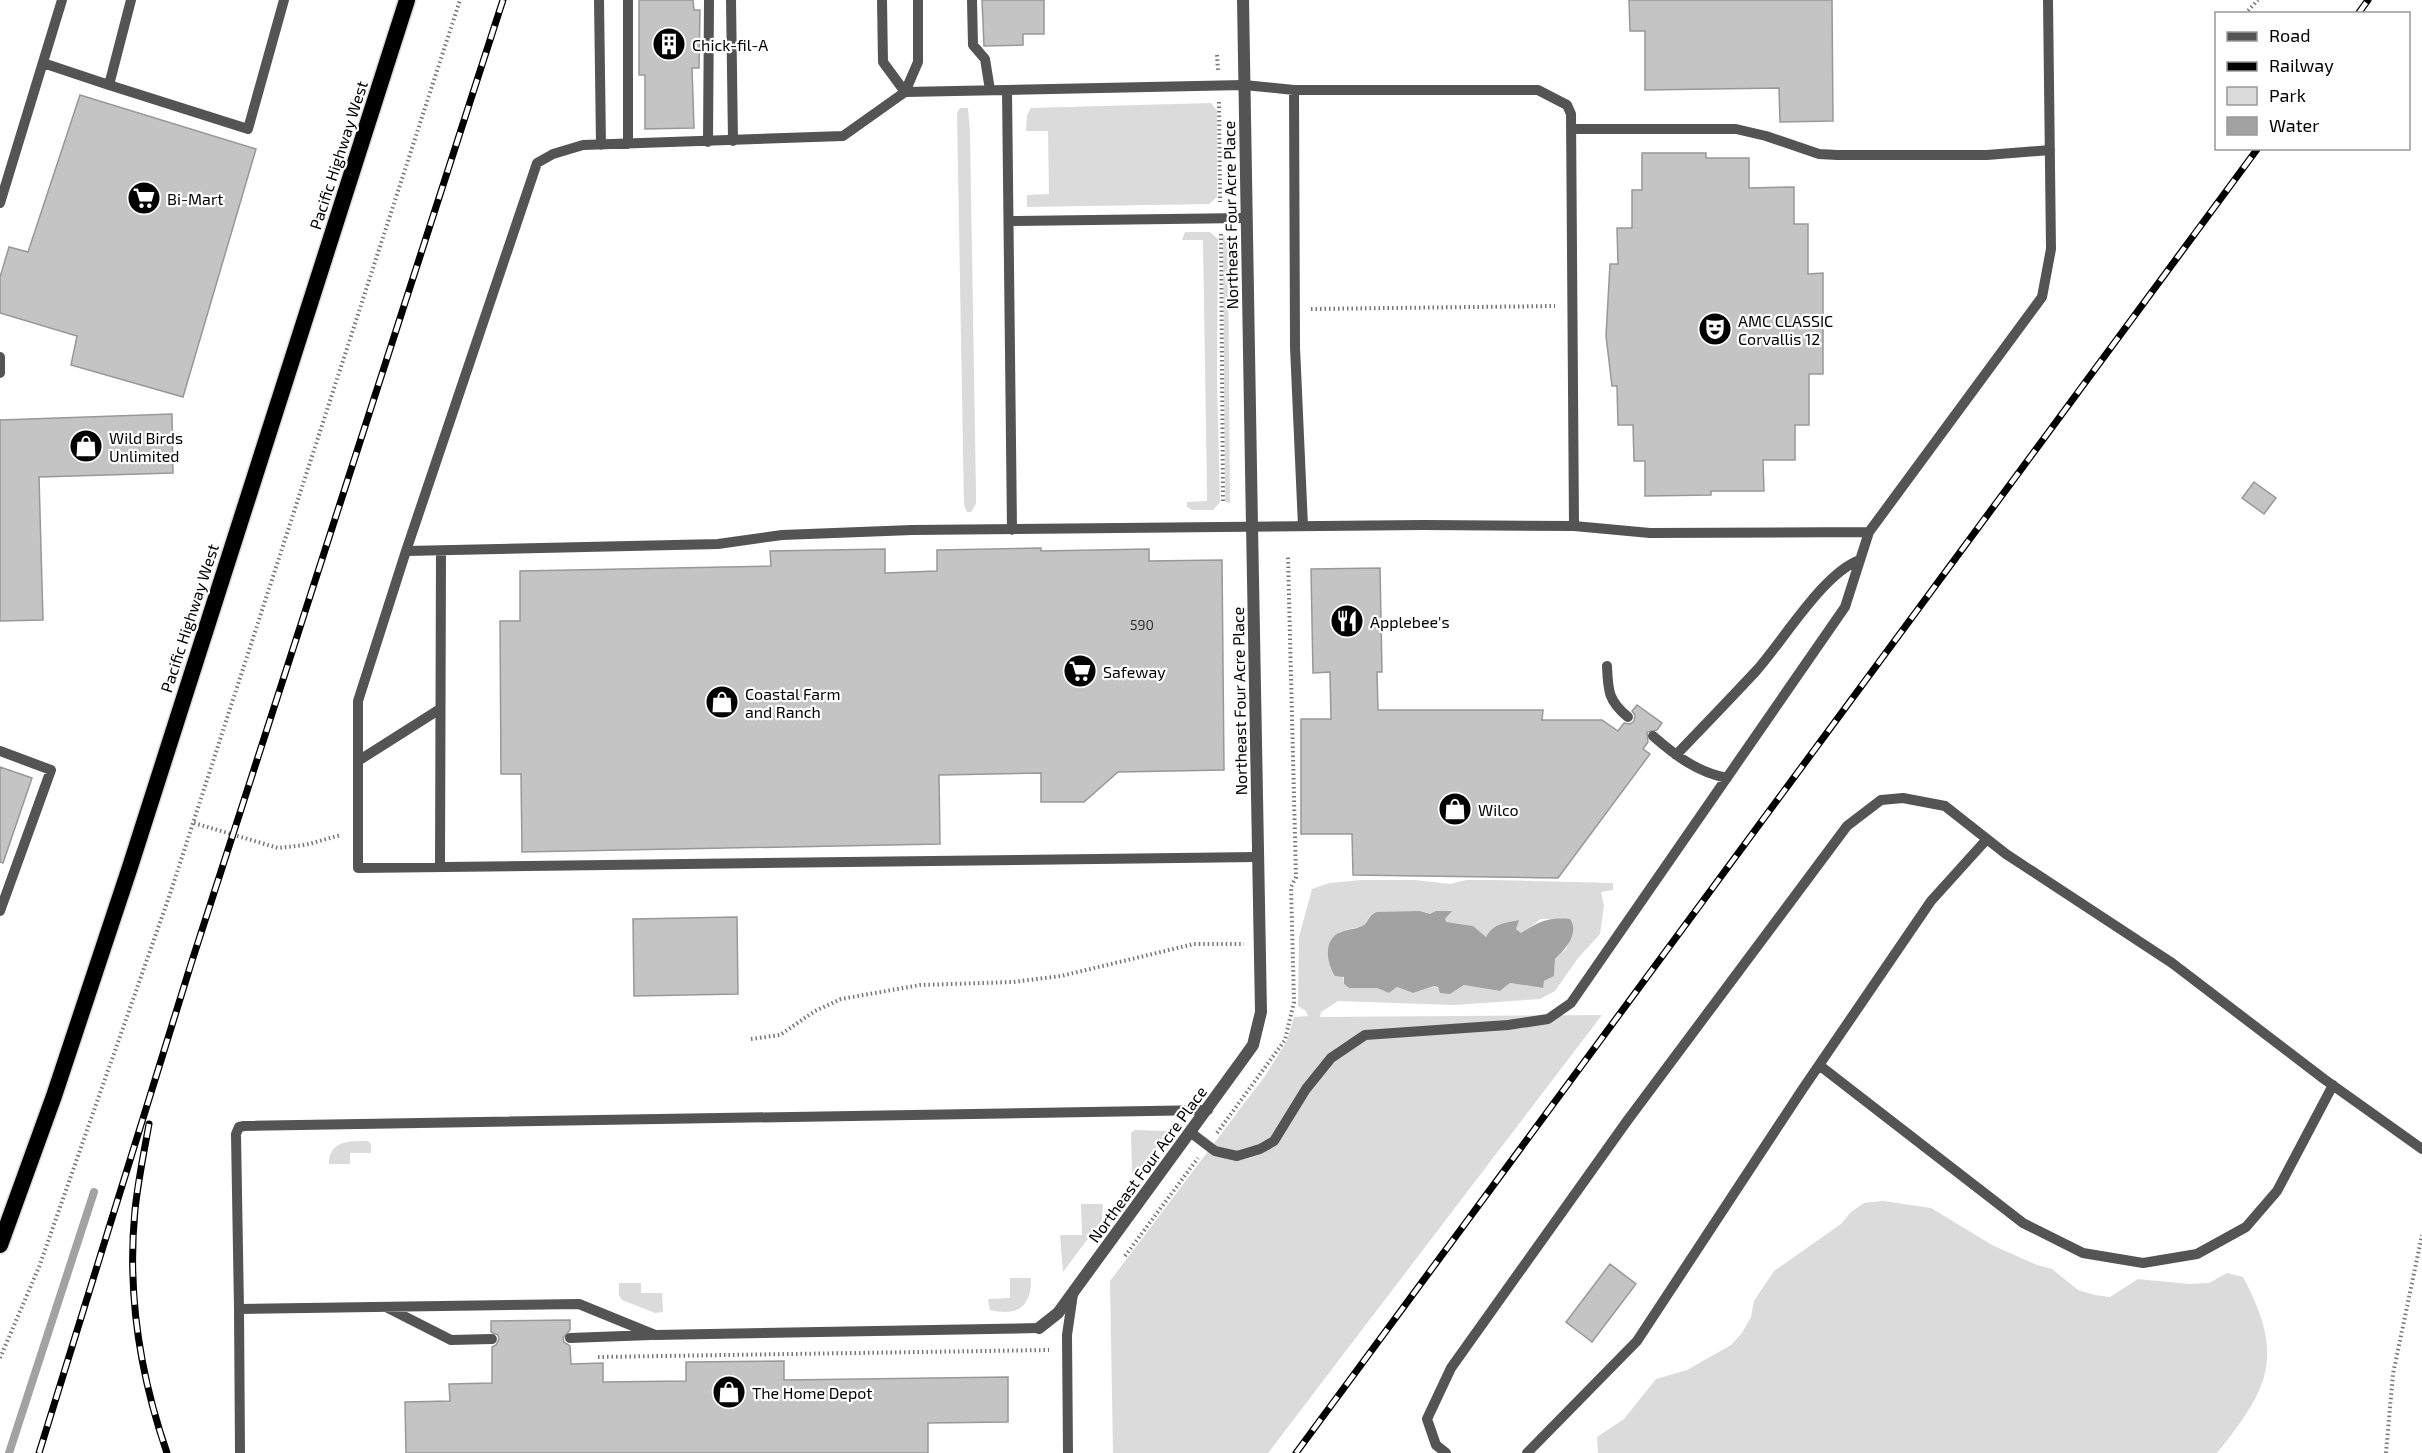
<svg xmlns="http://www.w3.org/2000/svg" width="2422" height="1453" font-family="'Exo 2',sans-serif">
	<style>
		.green { fill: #dbdbdb; fill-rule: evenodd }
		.water { fill: #a2a2a2 }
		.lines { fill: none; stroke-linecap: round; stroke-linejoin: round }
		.stream { stroke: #a2a2a2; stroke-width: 8 }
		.building { fill: #c4c4c4; stroke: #989898; stroke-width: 1.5 }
		.trunk-casing { stroke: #dbdbdb; stroke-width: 19 }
		.path { stroke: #767676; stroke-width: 4; stroke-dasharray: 1.5 3; stroke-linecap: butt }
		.service { stroke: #545454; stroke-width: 10 }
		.minor { stroke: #545454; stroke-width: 12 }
		.trunk { stroke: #000; stroke-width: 16 }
		.rail-casing { stroke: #000; stroke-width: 7 }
		.rail { stroke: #fff; stroke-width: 4.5; stroke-dasharray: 14; stroke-linecap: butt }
		.labels { text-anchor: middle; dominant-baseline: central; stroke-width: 4.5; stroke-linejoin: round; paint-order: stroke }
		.number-label { font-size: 14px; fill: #313131 }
		.poi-label { font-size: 16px; fill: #000; stroke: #fff; text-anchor: start }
		.street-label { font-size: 16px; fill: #000; stroke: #fff }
	</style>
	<rect width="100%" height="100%" fill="#fff"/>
	<path class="green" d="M 1211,103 L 1217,111 L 1217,197 L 1209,204 L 1027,207 L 1027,195 L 1049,194 L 1048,131 L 1026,131 L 1027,115 L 1031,108 Z
		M 960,108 L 968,108 L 970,132 L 976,494 L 976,504 L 971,512 L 967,512 L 964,505 L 957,113 Z
		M 1185,232 L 1210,232 L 1218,239 L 1217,380 L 1220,502 L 1213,510 L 1192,510 L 1187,507 L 1187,502 L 1207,501 L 1207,491 L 1203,240 L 1182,240 Z
		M 1223,235 L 1228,240 L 1230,503 L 1225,502 Z
		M 1362,880 L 1415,880 L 1450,884 L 1466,880 L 1494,880 L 1613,883 L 1613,890 L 1601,892 L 1604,906 L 1600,934 L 1578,958 L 1555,991 L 1540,999 L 1454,1005 L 1338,1001 L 1321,1012 L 1320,1017 L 1602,1015 L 1268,1453 L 1113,1453 L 1110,1281 L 1265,1076 L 1287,1041 L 1294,1017 L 1308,1016 L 1306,1011 L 1298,1006 L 1299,937 L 1312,889 L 1329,883 ZM 1420,911 L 1430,914 L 1451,912 L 1445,919 L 1448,922 L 1472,926 L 1486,937 C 1494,923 1504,923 1518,920 L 1516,929 L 1521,933 L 1541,919 L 1570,919 L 1567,948 L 1555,959 L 1554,976 L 1544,981 L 1542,988 L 1510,983 L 1500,991 L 1464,985 L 1450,994 L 1434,986 L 1413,993 L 1397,987 L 1389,993 L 1377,988 L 1349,988 L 1344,984 L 1339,932 L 1363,926 L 1371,915 Z
		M 1135,1130 L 1166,1131 L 1167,1133 L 1137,1175 L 1132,1173 L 1131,1133 Z
		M 368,1141 L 371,1144 L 371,1153 L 350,1153 L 350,1164 L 329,1164 C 329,1140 350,1141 368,1141 Z
		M 1883,1201 L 1931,1208 L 1992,1245 L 2037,1265 L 2052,1269 L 2078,1290 L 2095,1295 L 2110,1297 L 2138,1279 L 2189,1284 L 2209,1283 L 2227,1273 L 2243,1277 C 2285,1356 2270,1387 2217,1453 L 1598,1453 L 1597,1437 L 1624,1419 L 1656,1379 L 1687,1370 L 1731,1345 L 1742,1333 L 1751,1317 L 1754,1301 L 1774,1271 L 1841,1224 L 1851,1212 L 1864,1203 Z
		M 1081,1204 L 1103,1204 L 1102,1220 L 1063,1272 L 1060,1235 L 1082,1235 Z
		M 1010,1278 L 1031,1278 C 1032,1305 1019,1317 990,1310 L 988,1299 L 1010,1298 Z
		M 619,1283 L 641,1283 L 641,1293 L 662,1293 L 663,1312 L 655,1313 L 622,1300 L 619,1295 Z"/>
	<path class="water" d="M 1420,911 L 1430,914 L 1436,911 L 1452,911 L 1445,919 L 1447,922 L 1473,926 L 1486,937 C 1494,923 1504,923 1519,920 L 1516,929 L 1521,933 C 1539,921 1549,917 1570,919 C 1580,933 1565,950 1555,959 L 1554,976 L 1544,981 L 1543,988 L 1510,983 L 1500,991 L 1464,985 L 1450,994 L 1440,993 L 1438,987 L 1434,986 L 1413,993 L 1397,987 L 1389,993 L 1377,988 L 1349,988 L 1344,984 L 1344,977 L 1335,976 C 1326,962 1323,939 1341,932 C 1348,929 1358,929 1364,925 C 1369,920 1369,915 1377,912 Z"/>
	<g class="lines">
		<path class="stream" d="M 9,1453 L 94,1192"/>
	</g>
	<path class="building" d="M 639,0 L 693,0 L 694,10 L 700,10 L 699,68 L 692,68 L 694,128 L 645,129 L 645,75 L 639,75 Z
		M 982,0 L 1044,0 L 1044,34 L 1023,34 L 1023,45 L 984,46 Z
		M 1629,0 L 1832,0 L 1833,121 L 1780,122 L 1779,88 L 1645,90 L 1645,31 L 1630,31 Z
		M 80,95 L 256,149 L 183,397 L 71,365 L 77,336 L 0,313 L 0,277 L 9,247 L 28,252 Z
		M 1642,153 L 1706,153 L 1706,158 L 1749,158 L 1749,188 L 1794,187 L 1794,224 L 1808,224 L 1808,274 L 1823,273 L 1823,374 L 1809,374 L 1809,425 L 1795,425 L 1795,460 L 1763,460 L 1764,491 L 1711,491 L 1711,495 L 1645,496 L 1645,461 L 1634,461 L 1633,425 L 1618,425 L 1617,386 L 1612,386 L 1606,336 L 1610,264 L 1618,264 L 1617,228 L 1632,228 L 1632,190 L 1642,190 Z
		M 172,414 L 173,473 L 39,477 L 43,620 L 0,621 L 0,420 Z
		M 2254,482 L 2276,498 L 2264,514 L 2242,498 Z
		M 1041,548 L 1041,551 L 1149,549 L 1149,561 L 1222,560 L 1224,770 L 1118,772 L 1084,802 L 1041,802 L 1041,773 L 939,775 L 940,844 L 522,852 L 521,774 L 501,774 L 500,621 L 520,621 L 520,571 L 771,566 L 770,551 L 885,549 L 885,573 L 937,571 L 937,550 Z
		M 1380,568 L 1382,672 L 1377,672 L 1378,710 L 1543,710 L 1542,720 L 1602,720 L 1618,731 L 1624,723 L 1630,724 L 1634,721 L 1635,715 L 1632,711 L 1637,705 L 1662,723 L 1657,730 L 1647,732 L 1648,742 L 1643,749 L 1650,754 L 1558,878 L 1353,875 L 1352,834 L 1301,834 L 1301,719 L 1331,719 L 1330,672 L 1313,673 L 1311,569 Z
		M 0,767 L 32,778 L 3,863 L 0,862 Z
		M 737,917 L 738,994 L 634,996 L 633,919 Z
		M 1610,1264 L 1636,1284 L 1592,1342 L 1566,1322 Z
		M 570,1320 L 570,1330 L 563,1338 L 564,1342 L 570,1346 L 571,1364 L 603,1363 L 603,1382 L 686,1381 L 686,1362 L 784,1361 L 784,1380 L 1008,1377 L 1008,1422 L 928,1423 L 928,1453 L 406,1453 L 405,1402 L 450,1401 L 449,1384 L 492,1383 L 492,1347 L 496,1345 L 499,1339 L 498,1335 L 491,1332 L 491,1321 Z"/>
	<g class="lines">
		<defs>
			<path id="trunk" d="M 0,1245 L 54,1096 L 130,867 L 407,0"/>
		</defs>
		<use href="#trunk" class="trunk-casing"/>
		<path class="path" d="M 2245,14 L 2258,0
			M 1217,55 L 1218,70
			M 1219,102 L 1220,202
			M 1221,234 L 1223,503
			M 1311,309 L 1555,306
			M 194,823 L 278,848 L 305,845 L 341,835
			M 751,1039 L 780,1035 L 815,1011 L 841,999 L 920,985 L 1013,982 L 1061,976 L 1194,944 L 1244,944
			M 1217,1133 L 1285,1040 L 1294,1002 L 1291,887 L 1296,877 L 1288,556
			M 1125,1256 L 1198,1158
			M 598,1357 L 1049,1350
			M 0,1358 L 39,1267 L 170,894 L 460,0
			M 2386,1453 L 2393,1374 L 2422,1235"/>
		<path class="service" d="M 131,0 L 109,85 L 248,129 L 284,0
			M 599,0 L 601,145
			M 628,0 L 628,144
			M 731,0 L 733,141
			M 882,0 L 883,62 L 905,92 L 918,62 L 918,0
			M 972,0 L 973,45 L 985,59 L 990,90
			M 43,63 L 109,85
			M 1244,85 L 1294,90 L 1538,90 L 1567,105 L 1571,114 L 1574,526 L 1423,525 L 912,530 L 782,535 L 718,544 L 406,551 L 537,163 L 553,154 L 583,145 L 843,136 L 905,92 Z
			M 1007,90 L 1012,530
			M 1294,90 L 1295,347 L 1303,526
			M 1571,129 L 1736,129 L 1766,136 L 1819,154 L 1837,155 L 1987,155 L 2050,150
			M 708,142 L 709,0
			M 0,203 L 62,0
			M 1009,221 L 1245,218
			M 0,357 L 0,373
			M 1574,526 L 1650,533 L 1869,532
			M 406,551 L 358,701 L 358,868 L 1257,857
			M 1607,666 C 1608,690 1608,701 1628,717
			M 1653,736 C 1676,756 1697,772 1727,778
			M 0,751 L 51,770 L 0,911
			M 1676,755 C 1703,727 1730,699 1756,671 C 1783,641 1824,572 1860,560
			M 358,761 L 440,709
			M 440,867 L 441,551
			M 1819,1065 L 2023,1223 L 2083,1253 L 2143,1263 L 2197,1254 L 2246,1227 L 2277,1191 L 2333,1085
			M 1190,1132 L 1215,1151 L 1237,1156 L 1260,1149 L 1274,1141 L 1306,1089 L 1331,1058 L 1365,1035 L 1508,1025 L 1548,1019 L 1571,1003 L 1845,607 L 1869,532 L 2042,297 L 2051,249 L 2048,0
			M 388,1308 L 451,1340 L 492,1339
			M 239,1309 L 240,1453
			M 1039,1328 L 655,1335 L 579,1304 L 239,1309 L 236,1134 L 239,1127 L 244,1126 L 1208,1110
			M 570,1338 L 651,1335
			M 1068,1453 L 1067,1335 L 1073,1294
			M 1446,1453 L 1436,1445 L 1427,1419 L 1451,1368 L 1627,1121 L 1847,826 L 1881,800 L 1903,798 L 1945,806 L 2006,854 L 2172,963 L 2324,1079 L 2422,1149
			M 1527,1453 L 1637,1341 L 1802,1090 L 1931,901 L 1987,839"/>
		<path class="minor" d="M 1039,1328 L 1058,1313 L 1243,1059 L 1253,1045 L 1261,1012 C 1257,675 1246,337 1243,0"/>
		<use href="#trunk" class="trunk"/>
		<defs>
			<path id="rail" d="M 2358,14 L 2368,0
				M 149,1124 C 144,1152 138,1181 135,1210 C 127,1292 140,1375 167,1453
				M 39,1453 L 191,964 L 503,0
				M 1296,1453 L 2258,148"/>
		</defs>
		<use href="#rail" class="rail-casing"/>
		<use href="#rail" class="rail"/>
	</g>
	<defs>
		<symbol id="building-disc" viewBox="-11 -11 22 22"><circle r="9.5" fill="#000" stroke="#fff"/><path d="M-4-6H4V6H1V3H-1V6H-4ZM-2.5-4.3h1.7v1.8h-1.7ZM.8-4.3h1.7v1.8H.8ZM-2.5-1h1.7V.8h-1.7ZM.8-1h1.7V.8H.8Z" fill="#fff"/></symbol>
		<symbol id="supermarket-disc" viewBox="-11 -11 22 22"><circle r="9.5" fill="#000" stroke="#fff"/><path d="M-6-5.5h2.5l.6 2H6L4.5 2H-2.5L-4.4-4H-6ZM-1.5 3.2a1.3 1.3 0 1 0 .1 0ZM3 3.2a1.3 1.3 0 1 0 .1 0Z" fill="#fff"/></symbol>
		<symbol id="theatre-disc" viewBox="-11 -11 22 22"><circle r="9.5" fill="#000" stroke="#fff"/><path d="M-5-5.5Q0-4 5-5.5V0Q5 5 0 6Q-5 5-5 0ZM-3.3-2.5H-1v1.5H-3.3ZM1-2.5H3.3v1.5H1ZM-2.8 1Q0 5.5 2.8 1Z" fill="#fff"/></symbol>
		<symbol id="shop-disc" viewBox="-11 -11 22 22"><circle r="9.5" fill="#000" stroke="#fff"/><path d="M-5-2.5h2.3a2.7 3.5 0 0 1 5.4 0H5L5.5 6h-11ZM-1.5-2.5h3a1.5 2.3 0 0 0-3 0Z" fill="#fff"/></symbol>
		<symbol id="restaurant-disc" viewBox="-11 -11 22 22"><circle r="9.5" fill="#000" stroke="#fff"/><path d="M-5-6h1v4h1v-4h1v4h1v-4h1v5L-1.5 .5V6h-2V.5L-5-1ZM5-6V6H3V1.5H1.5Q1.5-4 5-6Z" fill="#fff"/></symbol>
	</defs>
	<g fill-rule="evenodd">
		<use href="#building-disc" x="650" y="25" width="38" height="38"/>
		<use href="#supermarket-disc" x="125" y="179" width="38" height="38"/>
		<use href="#theatre-disc" x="1696" y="310" width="38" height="38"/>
		<use href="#shop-disc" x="67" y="427" width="38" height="38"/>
		<use href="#restaurant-disc" x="1328" y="602" width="38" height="38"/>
		<use href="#supermarket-disc" x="1061" y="652" width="38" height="38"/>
		<use href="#shop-disc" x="703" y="683" width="38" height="38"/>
		<use href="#shop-disc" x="1436" y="790" width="38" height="38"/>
		<use href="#shop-disc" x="710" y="1373" width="38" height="38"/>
	</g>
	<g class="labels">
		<g class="number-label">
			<text x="1142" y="624">590</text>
		</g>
		<g class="poi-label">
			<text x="692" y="44">Chick-fil-A</text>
			<text x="167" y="198">Bi-Mart</text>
			<text x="1738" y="320">AMC CLASSIC<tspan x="1738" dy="18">Corvallis 12</tspan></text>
			<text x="109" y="437">Wild Birds<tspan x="109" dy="18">Unlimited</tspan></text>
			<text x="1370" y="621">Applebee's</text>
			<text x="1103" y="671">Safeway</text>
			<text x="745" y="693">Coastal Farm<tspan x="745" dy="18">and Ranch</tspan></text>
			<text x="1478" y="809">Wilco</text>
			<text x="752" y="1392">The Home Depot</text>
		</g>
		<g class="street-label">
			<text transform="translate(338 155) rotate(-72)">Pacific Highway West</text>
			<text transform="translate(1230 215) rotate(-91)">Northeast Four Acre Place</text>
			<text transform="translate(189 618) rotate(-72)">Pacific Highway West</text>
			<text transform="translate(1239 701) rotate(-91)">Northeast Four Acre Place</text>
			<text transform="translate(1147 1164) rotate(-54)">Northeast Four Acre Place</text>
		</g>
	</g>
	<rect x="2215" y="12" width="195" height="138" fill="#ffffff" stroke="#999999" stroke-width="1.5"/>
	<rect x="2227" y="32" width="30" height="9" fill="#545454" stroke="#999999" stroke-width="1.5"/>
	<text x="2269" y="42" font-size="18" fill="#000000">Road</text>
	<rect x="2227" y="62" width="30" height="9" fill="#000000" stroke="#999999" stroke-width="1.5"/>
	<text x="2269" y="72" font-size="18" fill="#000000">Railway</text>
	<rect x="2227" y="87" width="30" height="18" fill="#dbdbdb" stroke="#999999" stroke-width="1.5"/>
	<text x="2269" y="102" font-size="18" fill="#000000">Park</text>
	<rect x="2227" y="117" width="30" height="18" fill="#a2a2a2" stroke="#999999" stroke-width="1.5"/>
	<text x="2269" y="132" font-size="18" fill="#000000">Water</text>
</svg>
